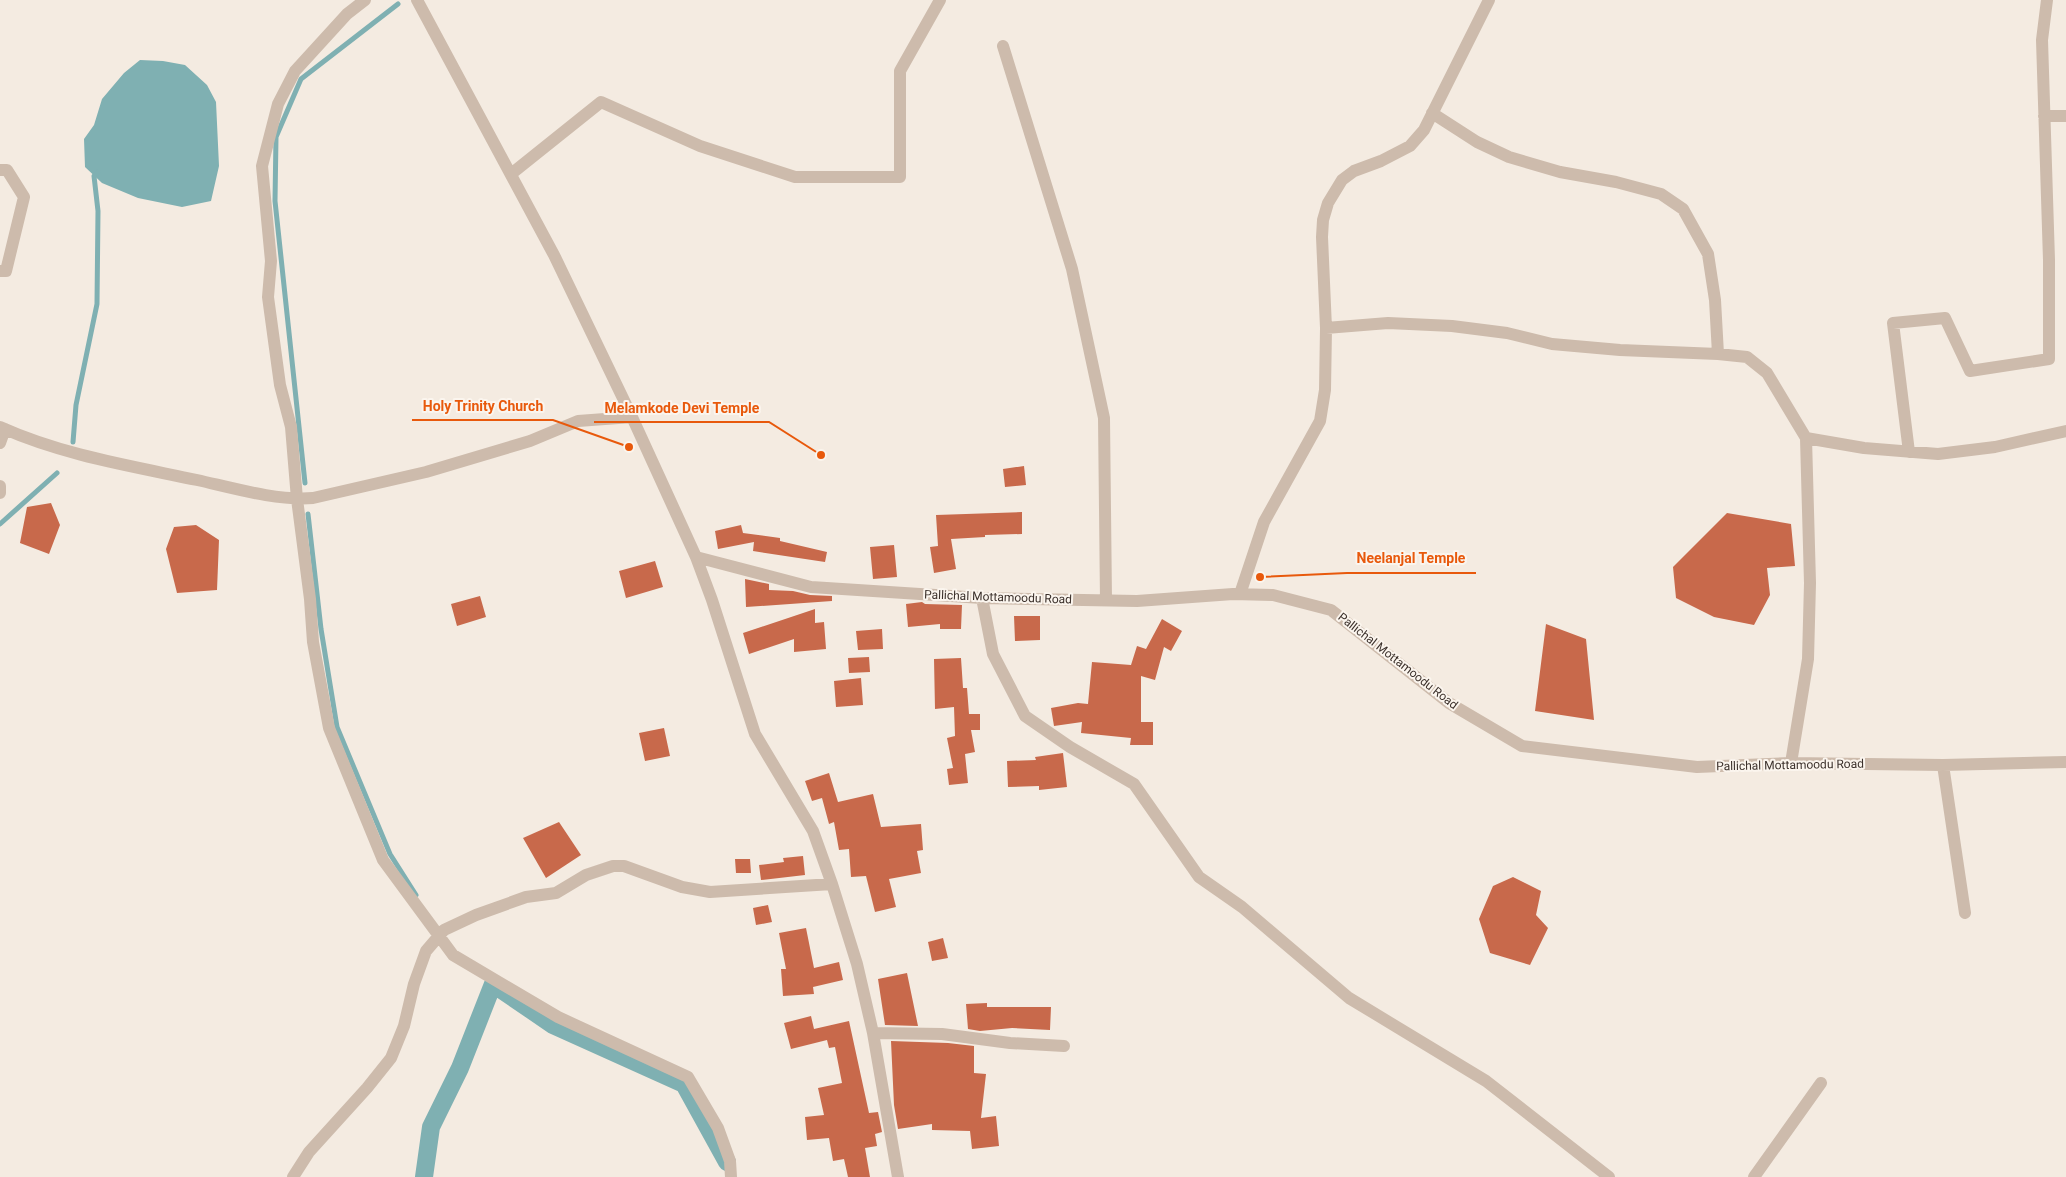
<svg xmlns="http://www.w3.org/2000/svg" width="2066" height="1177" font-family="Roboto,sans-serif">
	<style>
		.water { fill: #7fb0b2 }
		.lines { fill: none; stroke-linecap: round; stroke-linejoin: round }
		.stream { stroke: #7fb0b2; stroke-width: 5 }
		.canal { stroke: #7fb0b2; stroke-width: 18 }
		.building { fill: #c8694b }
		.minor { stroke: #cdbbac; stroke-width: 12 }
		.labels { text-anchor: middle; dominant-baseline: central; stroke-width: 4; stroke-linejoin: round; paint-order: stroke }
		.street-label { font-size: 12px; fill: #3b302b; stroke: #fbf5ee }
		.leader { fill: none; stroke: #e8590c; stroke-width: 2 }
		.callout-dot { fill: #e8590c; stroke: #fbf5ee; stroke-width: 2 }
		.callout-label { font-size: 14px; text-anchor: middle; font-weight: bold; fill: #e8590c; stroke: #fbf5ee; stroke-width: 4; stroke-linejoin: round; paint-order: stroke }
	</style>
	<rect width="100%" height="100%" fill="#f4ebe1"/>
	<path class="water" d="M 140,60 L 163,61 L 185,65 L 207,85 L 216,102 L 219,166 L 211,201 L 182,207 L 138,198 L 102,183 L 85,167 L 84,139 L 94,125 L 102,99 L 124,73 Z"/>
	<g class="lines">
		<path class="stream" d="M 73,442 L 76,405 L 97,304 L 98,211 L 94,176 L 98,172
			M 305,483 L 275,201 L 276,137 L 301,79 L 398,4
			M 308,514 L 321,629 L 337,727 L 390,854 L 416,895
			M 0,524 L 57,473"/>
		<path class="canal" d="M 424,1177 L 431,1127 L 460,1068 L 493,984 L 553,1025 L 684,1084 L 727,1162"/>
	</g>
	<path class="building" d="M 1024,466 L 1026,485 L 1005,487 L 1003,469 Z
		M 51,503 L 60,525 L 49,554 L 20,543 L 27,507 Z
		M 1022,512 L 1022,534 L 985,535 L 985,537 L 951,539 L 956,569 L 934,573 L 930,547 L 938,546 L 936,515 Z
		M 1727,513 L 1791,524 L 1795,566 L 1767,568 L 1770,595 L 1754,625 L 1714,617 L 1676,598 L 1673,567 Z
		M 196,525 L 219,540 L 217,590 L 177,593 L 166,549 L 174,527 Z
		M 741,525 L 743,533 L 780,538 L 780,541 L 827,552 L 825,562 L 753,551 L 754,542 L 718,549 L 715,531 Z
		M 894,545 L 897,577 L 873,579 L 870,547 Z
		M 655,561 L 663,587 L 626,598 L 619,571 Z
		M 745,579 L 769,584 L 769,590 L 793,591 L 810,595 L 832,596 L 832,601 L 746,607 Z
		M 480,596 L 486,617 L 457,626 L 451,604 Z
		M 922,602 L 925,604 L 962,605 L 961,629 L 940,629 L 940,624 L 908,627 L 906,604 Z
		M 815,609 L 815,623 L 824,622 L 826,649 L 794,652 L 794,639 L 749,654 L 743,633 Z
		M 1014,616 L 1040,616 L 1040,640 L 1015,641 Z
		M 1162,619 L 1182,631 L 1171,651 L 1164,647 L 1155,680 L 1141,676 L 1141,722 L 1153,722 L 1153,745 L 1130,745 L 1131,738 L 1081,733 L 1082,722 L 1054,726 L 1051,708 L 1078,703 L 1088,704 L 1092,662 L 1131,665 L 1137,646 L 1146,649 Z
		M 1546,624 L 1586,639 L 1594,720 L 1535,711 Z
		M 882,629 L 883,649 L 858,650 L 856,631 Z
		M 869,657 L 870,672 L 849,673 L 848,658 Z
		M 961,658 L 963,688 L 967,688 L 969,714 L 980,714 L 980,730 L 971,730 L 975,752 L 965,754 L 968,783 L 949,785 L 947,769 L 953,768 L 947,738 L 955,736 L 954,707 L 935,709 L 934,659 Z
		M 861,678 L 863,705 L 836,707 L 834,681 Z
		M 664,728 L 670,756 L 645,761 L 639,733 Z
		M 1063,753 L 1067,787 L 1039,790 L 1039,786 L 1008,787 L 1007,761 L 1036,760 L 1035,757 Z
		M 829,773 L 838,802 L 873,794 L 881,827 L 921,824 L 923,850 L 917,851 L 921,873 L 889,879 L 896,907 L 875,912 L 866,876 L 851,877 L 849,849 L 839,850 L 834,822 L 829,824 L 822,798 L 812,801 L 805,781 Z
		M 559,822 L 581,855 L 546,878 L 523,838 Z
		M 803,856 L 805,875 L 761,880 L 759,865 L 784,862 L 783,858 Z
		M 735,859 L 750,859 L 751,873 L 736,873 Z
		M 1513,877 L 1541,891 L 1536,915 L 1548,928 L 1530,965 L 1490,953 L 1479,919 L 1493,886 Z
		M 768,905 L 772,922 L 756,925 L 753,908 Z
		M 806,928 L 814,968 L 839,962 L 843,980 L 813,987 L 814,994 L 783,996 L 781,969 L 786,969 L 779,933 Z
		M 943,938 L 948,958 L 932,961 L 928,942 Z
		M 907,973 L 918,1026 L 885,1025 L 878,979 Z
		M 987,1003 L 987,1007 L 1051,1007 L 1050,1030 L 1012,1028 L 980,1031 L 968,1029 L 966,1004 Z
		M 811,1016 L 814,1029 L 849,1021 L 869,1113 L 878,1112 L 882,1132 L 875,1134 L 877,1146 L 865,1148 L 870,1177 L 848,1177 L 844,1159 L 833,1161 L 829,1138 L 807,1140 L 805,1117 L 824,1115 L 818,1088 L 842,1083 L 835,1047 L 829,1048 L 827,1040 L 791,1049 L 784,1023 Z
		M 891,1041 L 948,1043 L 974,1046 L 974,1073 L 986,1074 L 981,1118 L 996,1116 L 999,1146 L 972,1149 L 970,1131 L 932,1130 L 932,1124 L 898,1129 L 894,1105 Z"/>
	<g class="lines">
		<path class="minor" d="M 365,0 L 347,14 L 295,71 L 278,104 L 262,166 L 271,261 L 268,297 L 280,385 L 291,427 L 297,499 L 310,599 L 313,642 L 329,728 L 383,860 L 453,955 L 558,1017 L 688,1077 L 718,1128 L 730,1161 L 731,1177
			M 417,0 L 554,255 L 632,417 L 696,557 L 712,600 L 755,734 L 813,831 L 832,884 L 857,964 L 873,1033 L 898,1177
			M 1003,46 L 1072,269 L 1104,418 L 1106,600
			M 1432,113 L 1477,142 L 1509,157 L 1560,172 L 1616,182 L 1661,194 L 1683,209 L 1708,254 L 1715,300 L 1718,354
			M 2044,116 L 2066,116
			M 0,170 L 7,170 L 24,197 L 6,271 L 0,271
			M 511,174 L 601,102 L 700,146 L 795,177 L 900,177 L 900,71 L 940,0
			M 1326,328 L 1388,323 L 1452,326 L 1507,333 L 1552,344 L 1620,350 L 1718,354 L 1747,357 L 1767,373 L 1806,438
			M 0,427 C 62,455 131,466 197,480 C 233,488 277,501 313,498 L 426,472 L 530,441 L 578,421 L 632,417
			M 0,443 L 5,429
			M 1909,452 L 1893,323 L 1945,318 L 1970,371 L 2049,359 L 2049,260 L 2042,40 L 2047,0
			M 0,486 L 0,493
			M 696,557 L 811,587 L 982,598 L 1137,601 L 1233,594 L 1273,595 L 1331,610 L 1449,703 L 1522,746 L 1697,767 L 1791,763 L 1943,765 L 2066,762
			M 1240,594 L 1264,522 L 1320,421 L 1325,390 L 1326,328 L 1322,237 L 1323,220 L 1328,203 L 1342,180 L 1354,171 L 1381,161 L 1410,146 L 1424,130 L 1489,0
			M 982,598 L 993,654 L 1025,716 L 1070,747 L 1134,784 L 1199,877 L 1242,907 L 1349,998 L 1486,1081 L 1609,1177
			M 1791,763 L 1808,659 L 1810,583 L 1806,438 L 1864,448 L 1938,454 L 1995,447 L 2066,431
			M 1943,765 L 1965,913
			M 873,1033 L 942,1034 L 1010,1043 L 1064,1046
			M 293,1177 L 309,1152 L 367,1088 L 391,1058 L 404,1026 L 414,984 L 426,951 L 444,930 L 476,915 L 526,897 L 556,893 L 586,875 L 613,866 L 624,866 L 682,887 L 710,892 L 832,884
			M 1754,1177 L 1821,1083"/>
	</g>
	<g class="labels">
		<g class="street-label">
			<text transform="translate(998 597) rotate(2)">Pallichal Mottamoodu Road</text>
			<text transform="translate(1398 661) rotate(38)">Pallichal Mottamoodu Road</text>
			<text transform="translate(1790 765) rotate(-1)">Pallichal Mottamoodu Road</text>
		</g>
	</g>
	<path class="leader" d="M629 447L553 420H412M821 455L769 422H594M1260 577L1347 573H1476"/>
	<g class="callout-dot">
		<circle cx="629" cy="447" r="5"/>
		<circle cx="821" cy="455" r="5"/>
		<circle cx="1260" cy="577" r="5"/>
	</g>
	<g class="callout-label">
		<text x="483" y="411">Holy Trinity Church</text>
		<text x="682" y="413">Melamkode Devi Temple</text>
		<text x="1411" y="563">Neelanjal Temple</text>
	</g>
</svg>
